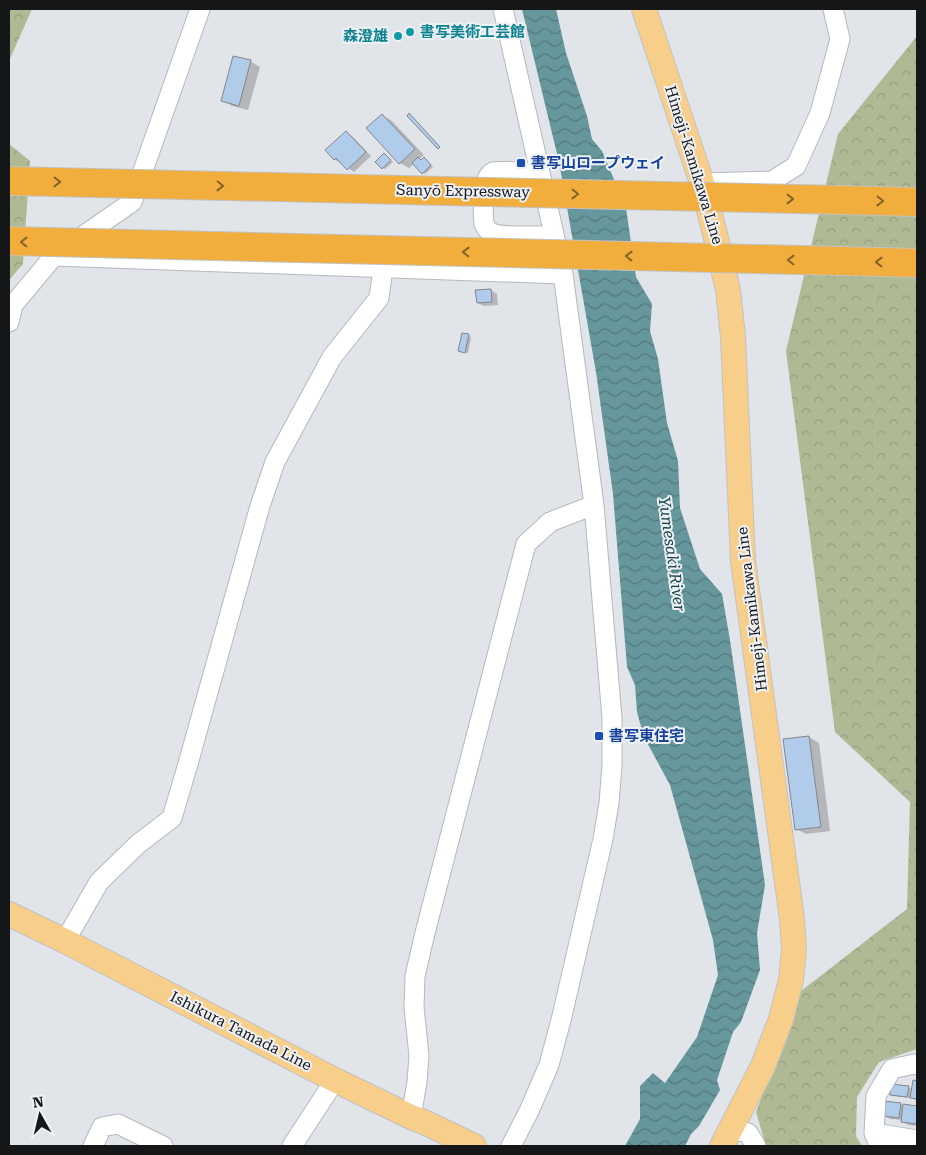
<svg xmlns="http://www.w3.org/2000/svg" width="926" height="1155" font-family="'Roboto Serif','Noto Sans JP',serif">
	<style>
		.forest { fill: url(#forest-crowns) }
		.water { fill: url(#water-waves) }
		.shadow { fill: #0003 }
		.building { fill: #b1cbeb; stroke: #82868a }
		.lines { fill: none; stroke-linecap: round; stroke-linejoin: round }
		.minor-casing { stroke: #b5b8bd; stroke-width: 21 }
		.major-casing { stroke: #c2c2c3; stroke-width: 26 }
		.highway-casing { stroke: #c2c2c3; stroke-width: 30 }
		.minor { stroke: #fff; stroke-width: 19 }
		.major { stroke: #f7ce8a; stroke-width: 24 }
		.highway { stroke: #f2ae3c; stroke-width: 28 }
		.highway-bridge-casing { stroke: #c2c2c3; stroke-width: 30; stroke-linecap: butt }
		.highway-bridge { stroke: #f2ae3c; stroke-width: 28 }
		.oneway { stroke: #83622a }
		.culture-dot { fill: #0f9aa8; stroke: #eef1f6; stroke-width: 2 }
		.transit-dot { fill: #1a4fb4; stroke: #eef1f6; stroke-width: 2 }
		.labels { text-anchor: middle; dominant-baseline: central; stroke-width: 4; stroke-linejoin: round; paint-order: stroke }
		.culture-label { font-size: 15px; font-weight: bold; fill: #0d838f; stroke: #eef1f6; text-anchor: start }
		.transit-label { font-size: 15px; font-weight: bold; fill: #164399; stroke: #eef1f6; text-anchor: start }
		.street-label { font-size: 15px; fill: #141617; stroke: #eef1f6 }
		.water-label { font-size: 16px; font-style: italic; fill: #154448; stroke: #eef1f6 }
	</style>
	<defs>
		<pattern id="forest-crowns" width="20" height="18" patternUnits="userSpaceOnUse" patternTransform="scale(1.25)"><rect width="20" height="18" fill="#afb994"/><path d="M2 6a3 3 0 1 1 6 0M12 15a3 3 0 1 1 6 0" fill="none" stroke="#969e7f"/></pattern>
		<pattern id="water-waves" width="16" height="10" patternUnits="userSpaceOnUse" patternTransform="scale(1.25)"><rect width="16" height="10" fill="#66979c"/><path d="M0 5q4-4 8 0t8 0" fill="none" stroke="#537a7e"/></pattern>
	</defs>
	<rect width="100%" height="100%" fill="#e1e4e9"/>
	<path class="forest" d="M 9,9 L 32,9 L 9,61 Z
		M 917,36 L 917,1049 L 879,1062 L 857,1097 L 856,1136 L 862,1146 L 766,1146 L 756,1112 L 801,991 L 907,909 L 910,802 L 835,732 L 786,351 L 838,134 Z
		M 9,144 L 30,161 L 23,264 L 9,280 Z"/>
	<path class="water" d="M 522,9 L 556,9 L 566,53 L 587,116 L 592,139 L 602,151 L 626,208 L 636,277 L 652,304 L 650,331 L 658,359 L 667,423 L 678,461 L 680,508 L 700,569 L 722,594 L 730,640 L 765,885 L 757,933 L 760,970 L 741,1022 L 733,1032 L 717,1080 L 720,1090 L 699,1126 L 691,1134 L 685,1146 L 625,1146 L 640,1119 L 640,1086 L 653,1073 L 665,1083 L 697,1037 L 718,975 L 713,940 L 670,785 L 644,737 L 637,712 L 635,685 L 627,667 L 613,494 L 596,372 L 559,162 Z"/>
	<path class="shadow" d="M 250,61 L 260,67 L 248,110 L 232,106 L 223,101 Z
		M 382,115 L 392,121 L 424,155 L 419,159 L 422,161 L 427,160 L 433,167 L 425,174 L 414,164 L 409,168 L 400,163 Z
		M 346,132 L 352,136 L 371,156 L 354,172 L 334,159 Z
		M 387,156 L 393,162 L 385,169 L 383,168 Z
		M 491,290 L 497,294 L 498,305 L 484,306 L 478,303 Z
		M 468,335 L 471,337 L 468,353 L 460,351 Z
		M 809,737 L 819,743 L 830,831 L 806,834 L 796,829 Z
		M 914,1082 L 917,1082 L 917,1101 L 910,1096 L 910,1098 L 894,1096 L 891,1094 L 908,1087 L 913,1090 Z
		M 901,1104 L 904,1107 L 905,1106 L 917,1108 L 917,1126 L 908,1125 L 902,1120 L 890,1119 L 884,1115 Z"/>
	<path class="building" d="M 233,56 L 251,60 L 239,106 L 221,101 Z
		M 409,113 L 440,147 L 438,149 L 407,116 Z
		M 382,114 L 415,149 L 399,164 L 366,128 Z
		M 346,131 L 366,152 L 347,170 L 336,158 L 334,160 L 325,150 Z
		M 384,153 L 391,160 L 382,169 L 375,162 Z
		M 418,157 L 421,160 L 424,157 L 431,165 L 422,174 L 412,163 Z
		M 491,289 L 492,302 L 477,303 L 475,290 Z
		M 462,333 L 469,334 L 465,353 L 458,351 Z
		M 809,736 L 821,827 L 795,830 L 783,739 Z
		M 913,1080 L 917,1081 L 917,1099 L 910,1098 Z
		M 891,1084 L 909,1086 L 907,1097 L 890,1095 Z
		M 885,1101 L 901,1103 L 899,1118 L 882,1116 Z
		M 903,1104 L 917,1106 L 917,1124 L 901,1122 Z"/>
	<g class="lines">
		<defs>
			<path id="minor" d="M 503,9 L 563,274 L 594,505 L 612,718 L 612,765 L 609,803 L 603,839 L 562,1016 L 549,1065 L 529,1111 L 511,1146
				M 540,173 C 531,173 500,170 493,172 C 481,177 483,212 484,224 C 486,228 488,231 492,233 C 502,238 541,235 554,236
				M 702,183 L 772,181 L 796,166 L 820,113 L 840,39 L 833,9
				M 54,256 L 563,274
				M 9,322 L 13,305 L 54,256 L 132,202 L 200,9
				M 65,941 L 99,882 L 138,844 L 172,818 L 188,764 L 260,506 L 275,462 L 332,357 L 379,298 L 383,268
				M 411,1117 L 417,1082 L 419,1056 L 414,1007 L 415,976 L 425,933 L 526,544 L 550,522 L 594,505
				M 730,1129 L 748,1133 L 756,1146
				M 874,1133 L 917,1140
				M 93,1146 L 102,1127 L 118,1124 L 163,1146
				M 292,1146 L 335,1080
				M 880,1146 L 874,1133 L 876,1096 L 892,1069 L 914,1064 L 917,1065"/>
			<path id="major" d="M 644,9 L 702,183 L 715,234 L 728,290 L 733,337 L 743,561 L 792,919 L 794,949 L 791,980 L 781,1019 L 763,1066 L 722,1146
				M 9,914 L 65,941 L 335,1080 L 411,1117 L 424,1122 L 474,1146"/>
			<path id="highway" d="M 842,200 L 917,202
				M 840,261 L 917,263"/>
		</defs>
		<use href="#minor" class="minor-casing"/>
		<use href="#major" class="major-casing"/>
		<use href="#highway" class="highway-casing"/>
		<use href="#minor" class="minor"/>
		<use href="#major" class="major"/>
		<use href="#highway" class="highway"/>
		<defs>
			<path id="highway-bridge" d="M 9,181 L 842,200
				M 9,241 L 840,261"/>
		</defs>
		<use href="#highway-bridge" class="highway-bridge-casing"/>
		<use href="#highway-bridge" class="highway-bridge"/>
	</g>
	<defs><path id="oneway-chevron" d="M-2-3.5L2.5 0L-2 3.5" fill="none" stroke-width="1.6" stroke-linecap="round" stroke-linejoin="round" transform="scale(1.25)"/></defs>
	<g class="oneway">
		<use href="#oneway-chevron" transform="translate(57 182) rotate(1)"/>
		<use href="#oneway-chevron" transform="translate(220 186) rotate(1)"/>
		<use href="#oneway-chevron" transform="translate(575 194) rotate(1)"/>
		<use href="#oneway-chevron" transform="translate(790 199) rotate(1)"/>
		<use href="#oneway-chevron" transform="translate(880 201) rotate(1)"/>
		<use href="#oneway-chevron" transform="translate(24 242) rotate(-179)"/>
		<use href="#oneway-chevron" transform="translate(466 252) rotate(-179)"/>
		<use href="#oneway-chevron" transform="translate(629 256) rotate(-179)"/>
		<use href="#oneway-chevron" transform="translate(791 260) rotate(-179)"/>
		<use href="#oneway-chevron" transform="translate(879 262) rotate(-179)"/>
	</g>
	<g class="culture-dot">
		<circle cx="410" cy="32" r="5"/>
		<circle cx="398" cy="36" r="5"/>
	</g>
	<g class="transit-dot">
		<rect x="516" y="158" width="10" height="10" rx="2.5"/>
		<rect x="594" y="731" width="10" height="10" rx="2.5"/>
	</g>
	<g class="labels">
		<g class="culture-label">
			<text x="420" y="32">書写美術工芸館</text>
			<text x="388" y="36" text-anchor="end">森澄雄</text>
		</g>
		<g class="transit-label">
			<text x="531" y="163">書写山ロープウェイ</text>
			<text x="609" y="736">書写東住宅</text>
		</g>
		<g class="street-label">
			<text transform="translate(694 165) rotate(73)">Himeji-Kamikawa Line</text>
			<text transform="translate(463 191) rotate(1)">Sanyō Expressway</text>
			<text transform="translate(752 609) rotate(-97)">Himeji-Kamikawa Line</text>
			<text transform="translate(241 1031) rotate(27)">Ishikura Tamada Line</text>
		</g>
		<g class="water-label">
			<text transform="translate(672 554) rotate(82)">Yumesaki River</text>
		</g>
	</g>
	<rect width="926" height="1155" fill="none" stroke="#141617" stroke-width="20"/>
	<g transform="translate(40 1115) rotate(352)" stroke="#eef1f6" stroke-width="4" paint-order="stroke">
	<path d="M0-4L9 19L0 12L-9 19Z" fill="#141617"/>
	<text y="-8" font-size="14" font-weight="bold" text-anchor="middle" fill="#141617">N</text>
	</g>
</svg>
